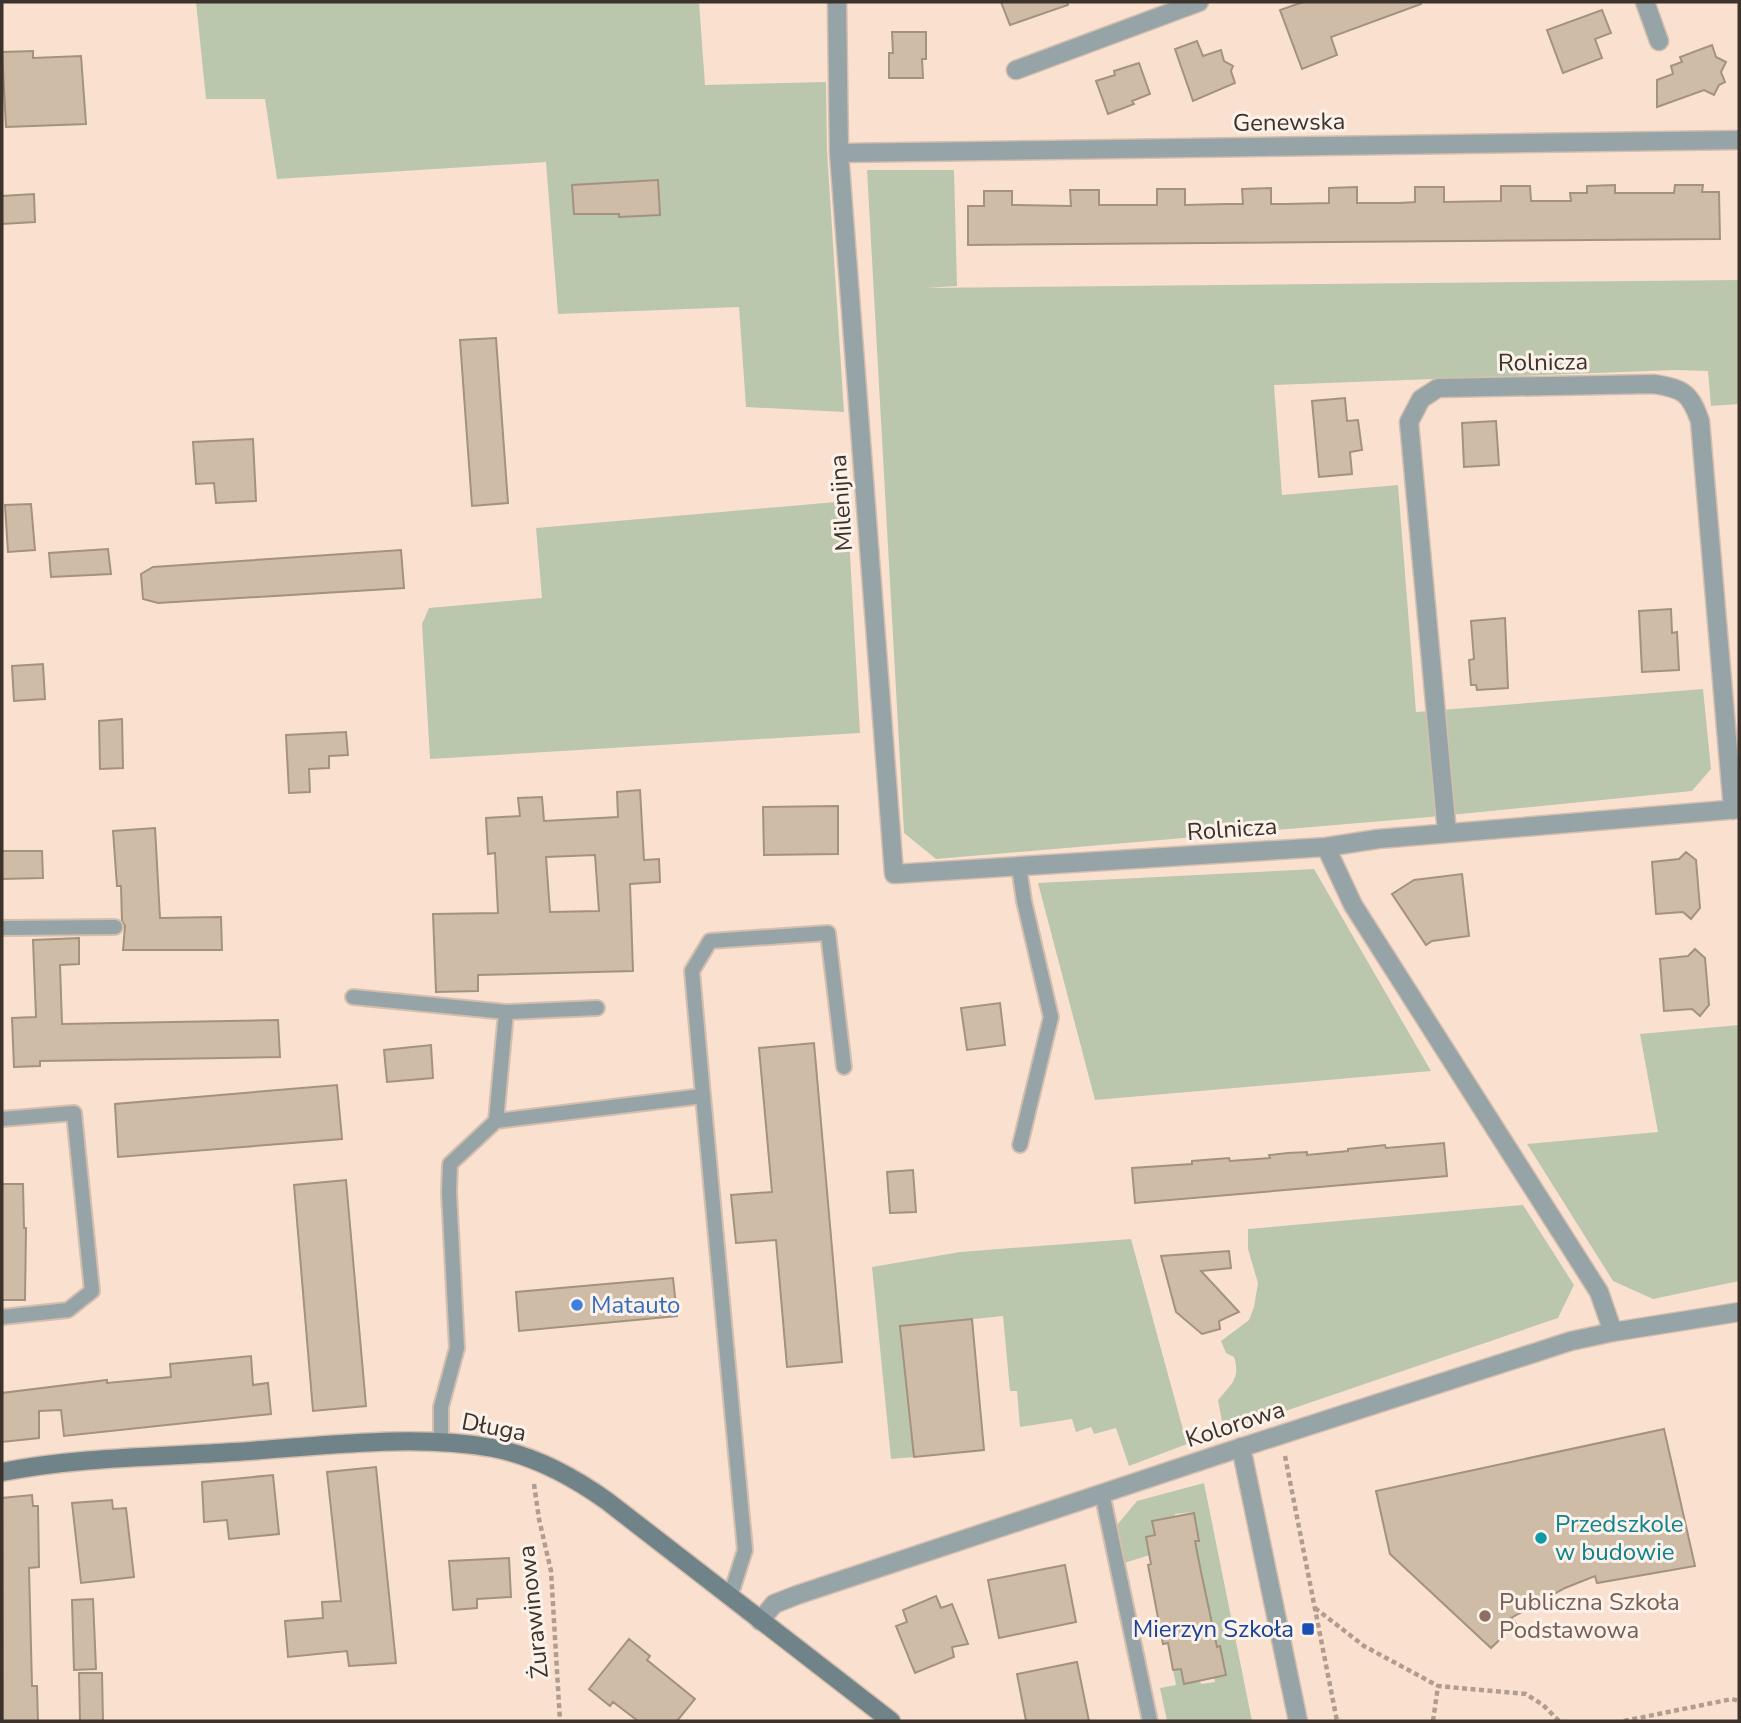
<svg xmlns="http://www.w3.org/2000/svg" width="1741" height="1723" font-family="'Nunito Sans',sans-serif">
	<style>
		.green { fill: #bbc7ac }
		.building { fill: #cebca6; stroke: #a3927d; stroke-width: 2; fill-rule: evenodd }
		.lines { fill: none; stroke-linecap: round; stroke-linejoin: round }
		.lane-casing { stroke: #d4beae; stroke-width: 18 }
		.street-casing { stroke: #d4beae; stroke-width: 21 }
		.secondary-casing { stroke: #d4beae; stroke-width: 21 }
		.path { stroke: #b09d90; stroke-width: 4.5; stroke-dasharray: 5 3.5; stroke-linecap: butt }
		.lane { stroke: #96a4a8; stroke-width: 14 }
		.street { stroke: #96a4a8; stroke-width: 18 }
		.secondary { stroke: #708389; stroke-width: 18 }
		.shop-dot { fill: #3f7fe0; stroke: #fcf2ea; stroke-width: 2.5 }
		.culture-dot { fill: #0f9aa8; stroke: #fcf2ea; stroke-width: 2.5 }
		.education-dot { fill: #8d6e63; stroke: #fcf2ea; stroke-width: 2.5 }
		.transit-dot { fill: #1a4fb4; stroke: #fcf2ea; stroke-width: 2.5 }
		.labels { text-anchor: middle; dominant-baseline: central; stroke-width: 6; stroke-linejoin: round; paint-order: stroke }
		.street-label { font-size: 24px; fill: #3c332c; stroke: #fcf2ea }
		.shop-label { font-size: 24px; fill: #366cbe; stroke: #fcf2ea; text-anchor: start }
		.culture-label { font-size: 24px; fill: #0d838f; stroke: #fcf2ea; text-anchor: start }
		.education-label { font-size: 24px; fill: #785e54; stroke: #fcf2ea; text-anchor: start }
		.transit-label { font-size: 24px; fill: #164399; stroke: #fcf2ea; text-anchor: end }
	</style>
	<rect width="100%" height="100%" fill="#fae1cf"/>
	<path class="green" d="M 196,2 L 699,2 L 705,85 L 826,82 L 827,151 L 844,412 L 746,407 L 739,307 L 558,314 L 546,162 L 277,179 L 265,99 L 206,99 Z
		M 867,170 L 954,170 L 957,286 L 926,288 L 1739,280 L 1739,404 L 1711,406 L 1708,371 L 1675,370 L 1274,385 L 1282,495 L 1398,485 L 1416,712 L 1703,689 L 1711,769 L 1692,791 L 1430,817 L 936,859 L 904,833 Z
		M 847,501 L 860,733 L 430,759 L 422,624 L 429,608 L 542,598 L 536,528 Z
		M 1314,869 L 1431,1071 L 1095,1100 L 1038,883 Z
		M 1739,1025 L 1739,1281 L 1653,1299 L 1613,1281 L 1527,1144 L 1658,1132 L 1640,1034 Z
		M 1523,1205 L 1574,1285 L 1558,1318 L 1224,1432 L 1218,1400 C 1231,1384 1241,1379 1234,1357 L 1226,1353 L 1221,1341 L 1249,1320 L 1254,1307 L 1258,1283 L 1248,1249 L 1248,1229 Z
		M 1131,1239 L 1187,1444 L 1129,1466 L 1116,1428 L 1094,1434 L 1091,1427 L 1076,1432 L 1072,1419 L 1020,1427 L 1017,1391 L 1010,1391 L 1003,1316 L 900,1327 L 914,1457 L 891,1459 L 872,1267 L 960,1252 Z
		M 1204,1483 L 1252,1721 L 1167,1721 L 1160,1688 L 1176,1685 L 1173,1670 L 1181,1669 L 1200,1681 L 1201,1684 L 1215,1682 L 1214,1678 L 1226,1675 L 1220,1647 L 1216,1647 L 1195,1541 L 1199,1540 L 1193,1512 L 1175,1514 L 1175,1516 L 1152,1521 L 1155,1535 L 1153,1554 L 1124,1563 L 1117,1525 L 1137,1501 Z"/>
	<path class="building" d="M 1001,2 L 1067,2 L 1068,5 L 1010,25 Z
		M 1303,2 L 1421,2 L 1421,4 L 1331,37 L 1337,55 L 1302,69 L 1280,10 Z
		M 1602,10 L 1611,33 L 1595,39 L 1602,58 L 1563,73 L 1547,30 Z
		M 892,32 L 926,32 L 926,59 L 922,59 L 923,78 L 889,78 L 889,53 L 893,53 Z
		M 1197,41 L 1203,56 L 1221,50 L 1224,61 L 1233,66 L 1231,71 L 1235,83 L 1193,101 L 1175,49 Z
		M 1712,45 L 1716,57 L 1726,62 L 1721,72 L 1725,82 L 1719,85 L 1714,95 L 1704,90 L 1657,107 L 1657,80 L 1673,74 L 1671,66 L 1682,62 L 1680,57 Z
		M 33,51 L 33,58 L 81,56 L 86,124 L 6,127 L 2,52 Z
		M 1139,63 L 1150,94 L 1132,101 L 1134,104 L 1108,114 L 1096,81 L 1115,75 L 1114,71 Z
		M 658,180 L 660,215 L 619,217 L 619,214 L 574,214 L 572,185 Z
		M 1615,185 L 1615,193 L 1674,193 L 1675,185 L 1703,185 L 1702,192 L 1719,192 L 1720,239 L 968,245 L 968,206 L 984,206 L 984,191 L 1012,191 L 1012,205 L 1071,206 L 1070,190 L 1099,190 L 1099,205 L 1157,205 L 1157,189 L 1185,189 L 1185,205 L 1226,204 L 1243,204 L 1242,189 L 1271,188 L 1271,204 L 1287,204 L 1329,203 L 1329,188 L 1357,187 L 1357,203 L 1399,203 L 1415,202 L 1415,187 L 1444,187 L 1444,202 L 1501,201 L 1501,186 L 1530,186 L 1531,201 L 1571,201 L 1570,193 L 1587,193 L 1587,186 Z
		M 34,194 L 35,222 L 2,224 L 2,196 Z
		M 496,338 L 508,503 L 472,506 L 460,340 Z
		M 1345,398 L 1347,421 L 1358,420 L 1362,450 L 1350,452 L 1352,474 L 1319,477 L 1312,401 Z
		M 1496,421 L 1499,465 L 1464,467 L 1462,423 Z
		M 253,439 L 256,501 L 216,503 L 214,483 L 196,484 L 193,442 Z
		M 31,504 L 35,550 L 8,552 L 5,505 Z
		M 108,549 L 111,574 L 51,577 L 49,553 Z
		M 401,550 L 404,588 L 158,603 L 143,599 L 141,574 L 153,567 Z
		M 1671,609 L 1672,633 L 1677,632 L 1679,670 L 1642,672 L 1639,611 Z
		M 1505,618 L 1508,688 L 1477,690 L 1476,685 L 1471,685 L 1469,660 L 1474,659 L 1471,621 Z
		M 43,664 L 45,699 L 14,701 L 12,666 Z
		M 122,719 L 123,768 L 100,769 L 99,721 Z
		M 346,732 L 348,755 L 329,756 L 329,768 L 309,769 L 310,792 L 289,793 L 286,735 Z
		M 640,790 L 644,860 L 659,859 L 660,882 L 630,884 L 633,971 L 478,975 L 478,991 L 436,992 L 433,914 L 498,913 L 495,853 L 488,854 L 486,818 L 520,816 L 518,798 L 542,797 L 544,821 L 618,817 L 617,792 ZM 595,855 L 599,911 L 550,912 L 546,857 Z
		M 838,806 L 838,854 L 764,855 L 763,807 Z
		M 155,828 L 160,918 L 221,917 L 222,950 L 123,950 L 125,926 L 122,921 L 121,886 L 117,886 L 113,831 Z
		M 2,851 L 42,851 L 43,878 L 2,879 Z
		M 1686,852 L 1696,860 L 1700,908 L 1691,919 L 1683,912 L 1656,914 L 1652,862 L 1679,859 Z
		M 1462,874 L 1469,936 L 1432,941 L 1426,945 L 1392,894 L 1414,880 Z
		M 79,938 L 79,964 L 60,965 L 62,1024 L 278,1020 L 280,1057 L 40,1061 L 40,1066 L 14,1067 L 12,1018 L 36,1017 L 33,940 Z
		M 1695,949 L 1705,958 L 1709,1005 L 1700,1016 L 1692,1009 L 1664,1011 L 1660,959 L 1688,956 Z
		M 1000,1003 L 1005,1045 L 967,1050 L 961,1008 Z
		M 814,1043 L 842,1362 L 787,1367 L 776,1240 L 736,1243 L 731,1195 L 772,1192 L 759,1048 Z
		M 431,1045 L 433,1078 L 387,1082 L 384,1050 Z
		M 337,1085 L 342,1139 L 118,1157 L 115,1104 Z
		M 1444,1143 L 1447,1176 L 1135,1203 L 1132,1168 L 1192,1164 L 1192,1161 L 1229,1158 L 1230,1161 L 1270,1158 L 1269,1155 L 1288,1153 L 1307,1152 L 1307,1155 L 1348,1151 L 1348,1149 L 1385,1145 L 1386,1148 Z
		M 913,1170 L 916,1212 L 890,1213 L 887,1172 Z
		M 346,1180 L 366,1406 L 313,1411 L 294,1185 Z
		M 2,1184 L 23,1184 L 24,1228 L 26,1228 L 25,1300 L 2,1300 Z
		M 1229,1251 L 1231,1268 L 1201,1271 L 1239,1312 L 1219,1321 L 1220,1329 L 1202,1334 L 1176,1312 L 1161,1256 Z
		M 673,1278 L 677,1316 L 519,1331 L 516,1292 Z
		M 972,1319 L 984,1450 L 914,1457 L 900,1326 Z
		M 251,1356 L 253,1385 L 268,1383 L 271,1414 L 64,1436 L 61,1410 L 39,1411 L 39,1438 L 2,1442 L 2,1393 L 107,1380 L 107,1383 L 171,1377 L 170,1364 Z
		M 1664,1429 L 1695,1566 L 1597,1583 L 1595,1576 L 1565,1588 L 1511,1618 L 1516,1624 L 1491,1648 L 1390,1554 L 1376,1491 Z
		M 376,1467 L 396,1663 L 349,1666 L 347,1651 L 288,1657 L 285,1621 L 323,1618 L 322,1602 L 341,1601 L 327,1472 Z
		M 273,1475 L 279,1534 L 229,1539 L 227,1520 L 204,1522 L 202,1482 Z
		M 32,1495 L 33,1506 L 38,1506 L 39,1567 L 29,1568 L 32,1686 L 37,1686 L 38,1721 L 3,1721 L 2,1498 Z
		M 112,1500 L 113,1509 L 126,1508 L 134,1577 L 81,1583 L 72,1503 Z
		M 1194,1513 L 1199,1541 L 1195,1541 L 1200,1567 L 1217,1647 L 1220,1646 L 1226,1675 L 1184,1684 L 1181,1669 L 1173,1670 L 1168,1643 L 1163,1644 L 1148,1565 L 1151,1564 L 1146,1537 L 1155,1535 L 1152,1521 Z
		M 509,1558 L 511,1597 L 477,1599 L 477,1608 L 453,1610 L 449,1561 Z
		M 1065,1565 L 1076,1622 L 999,1638 L 988,1580 Z
		M 936,1596 L 941,1608 L 952,1604 L 968,1644 L 952,1647 L 954,1657 L 915,1673 L 896,1626 L 907,1622 L 903,1610 Z
		M 93,1599 L 96,1669 L 74,1670 L 72,1600 Z
		M 629,1639 L 650,1656 L 647,1660 L 695,1699 L 677,1721 L 638,1721 L 613,1702 L 610,1706 L 589,1689 Z
		M 1077,1662 L 1089,1721 L 1026,1721 L 1017,1674 Z
		M 79,1673 L 102,1673 L 103,1721 L 80,1721 Z"/>
	<g class="lines">
		<defs>
			<path id="lane" d="M 1019,867 L 1024,901 L 1051,1017 L 1020,1145
				M 2,928 L 115,927
				M 353,997 L 506,1012 L 496,1121
				M 506,1012 L 597,1008
				M 703,1096 L 692,971 L 710,941 L 828,933 L 844,1067
				M 2,1119 L 74,1113 L 92,1291 L 68,1310 L 2,1317
				M 441,1442 L 441,1407 L 457,1348 L 449,1192 L 450,1164 L 496,1121 L 703,1096 L 745,1550 L 730,1597
				M 1102,1493 L 1150,1721"/>
			<path id="street" d="M 837,2 L 839,153 L 894,874 L 1326,847 L 1378,839 L 1739,809
				M 1645,2 L 1659,41
				M 1016,70 L 1199,2
				M 839,153 L 1739,140
				M 1447,833 L 1409,422 L 1421,399 L 1438,388 L 1654,384 C 1684,389 1690,393 1700,421 L 1733,810
				M 1326,847 L 1353,905 L 1599,1292 L 1613,1332
				M 1241,1447 L 1298,1721
				M 760,1621 L 774,1604 L 797,1595 L 1218,1455 L 1571,1341 L 1613,1332 L 1739,1312"/>
			<path id="secondary" d="M 2,1472 C 77,1457 157,1457 234,1452 C 316,1447 412,1433 493,1448 C 535,1456 572,1476 607,1501 L 891,1721"/>
		</defs>
		<use href="#lane" class="lane-casing"/>
		<use href="#street" class="street-casing"/>
		<use href="#secondary" class="secondary-casing"/>
		<path class="path" d="M 1285,1456 L 1337,1721
			M 534,1484 L 539,1519 L 551,1571 L 560,1721
			M 1315,1608 L 1364,1646 L 1438,1686
			M 1433,1721 L 1438,1686 L 1526,1694 L 1543,1705 L 1559,1721
			M 1624,1721 L 1732,1699 L 1739,1701"/>
		<use href="#lane" class="lane"/>
		<use href="#street" class="street"/>
		<use href="#secondary" class="secondary"/>
	</g>
	<circle class="shop-dot" cx="577" cy="1305" r="7"/>
	<circle class="culture-dot" cx="1541" cy="1538" r="7"/>
	<circle class="education-dot" cx="1485" cy="1616" r="7"/>
	<rect class="transit-dot" x="1301" y="1622" width="14" height="14" rx="3.5"/>
	<g class="labels">
		<g class="street-label">
			<text transform="translate(1289 122) rotate(-1)">Genewska</text>
			<text transform="translate(1543 362) rotate(-1)">Rolnicza</text>
			<text transform="translate(841 503) rotate(-94)">Milenijna</text>
			<text transform="translate(1232 829) rotate(-4)">Rolnicza</text>
			<text transform="translate(1235 1424) rotate(-18)">Kolorowa</text>
			<text transform="translate(494 1427) rotate(11)">Długa</text>
			<text transform="translate(533 1612) rotate(-96)">Żurawinowa</text>
		</g>
		<g class="shop-label">
			<text x="591" y="1305">Matauto</text>
		</g>
		<g class="culture-label">
			<text x="1555" y="1524">Przedszkole<tspan x="1555" dy="28">w budowie</tspan></text>
		</g>
		<g class="education-label">
			<text x="1499" y="1602">Publiczna Szkoła<tspan x="1499" dy="28">Podstawowa</tspan></text>
		</g>
		<g class="transit-label">
			<text x="1294" y="1629">Mierzyn Szkoła</text>
		</g>
	</g>
	<rect width="1741" height="1723" fill="none" stroke="#3c332c" stroke-width="7"/>
</svg>
